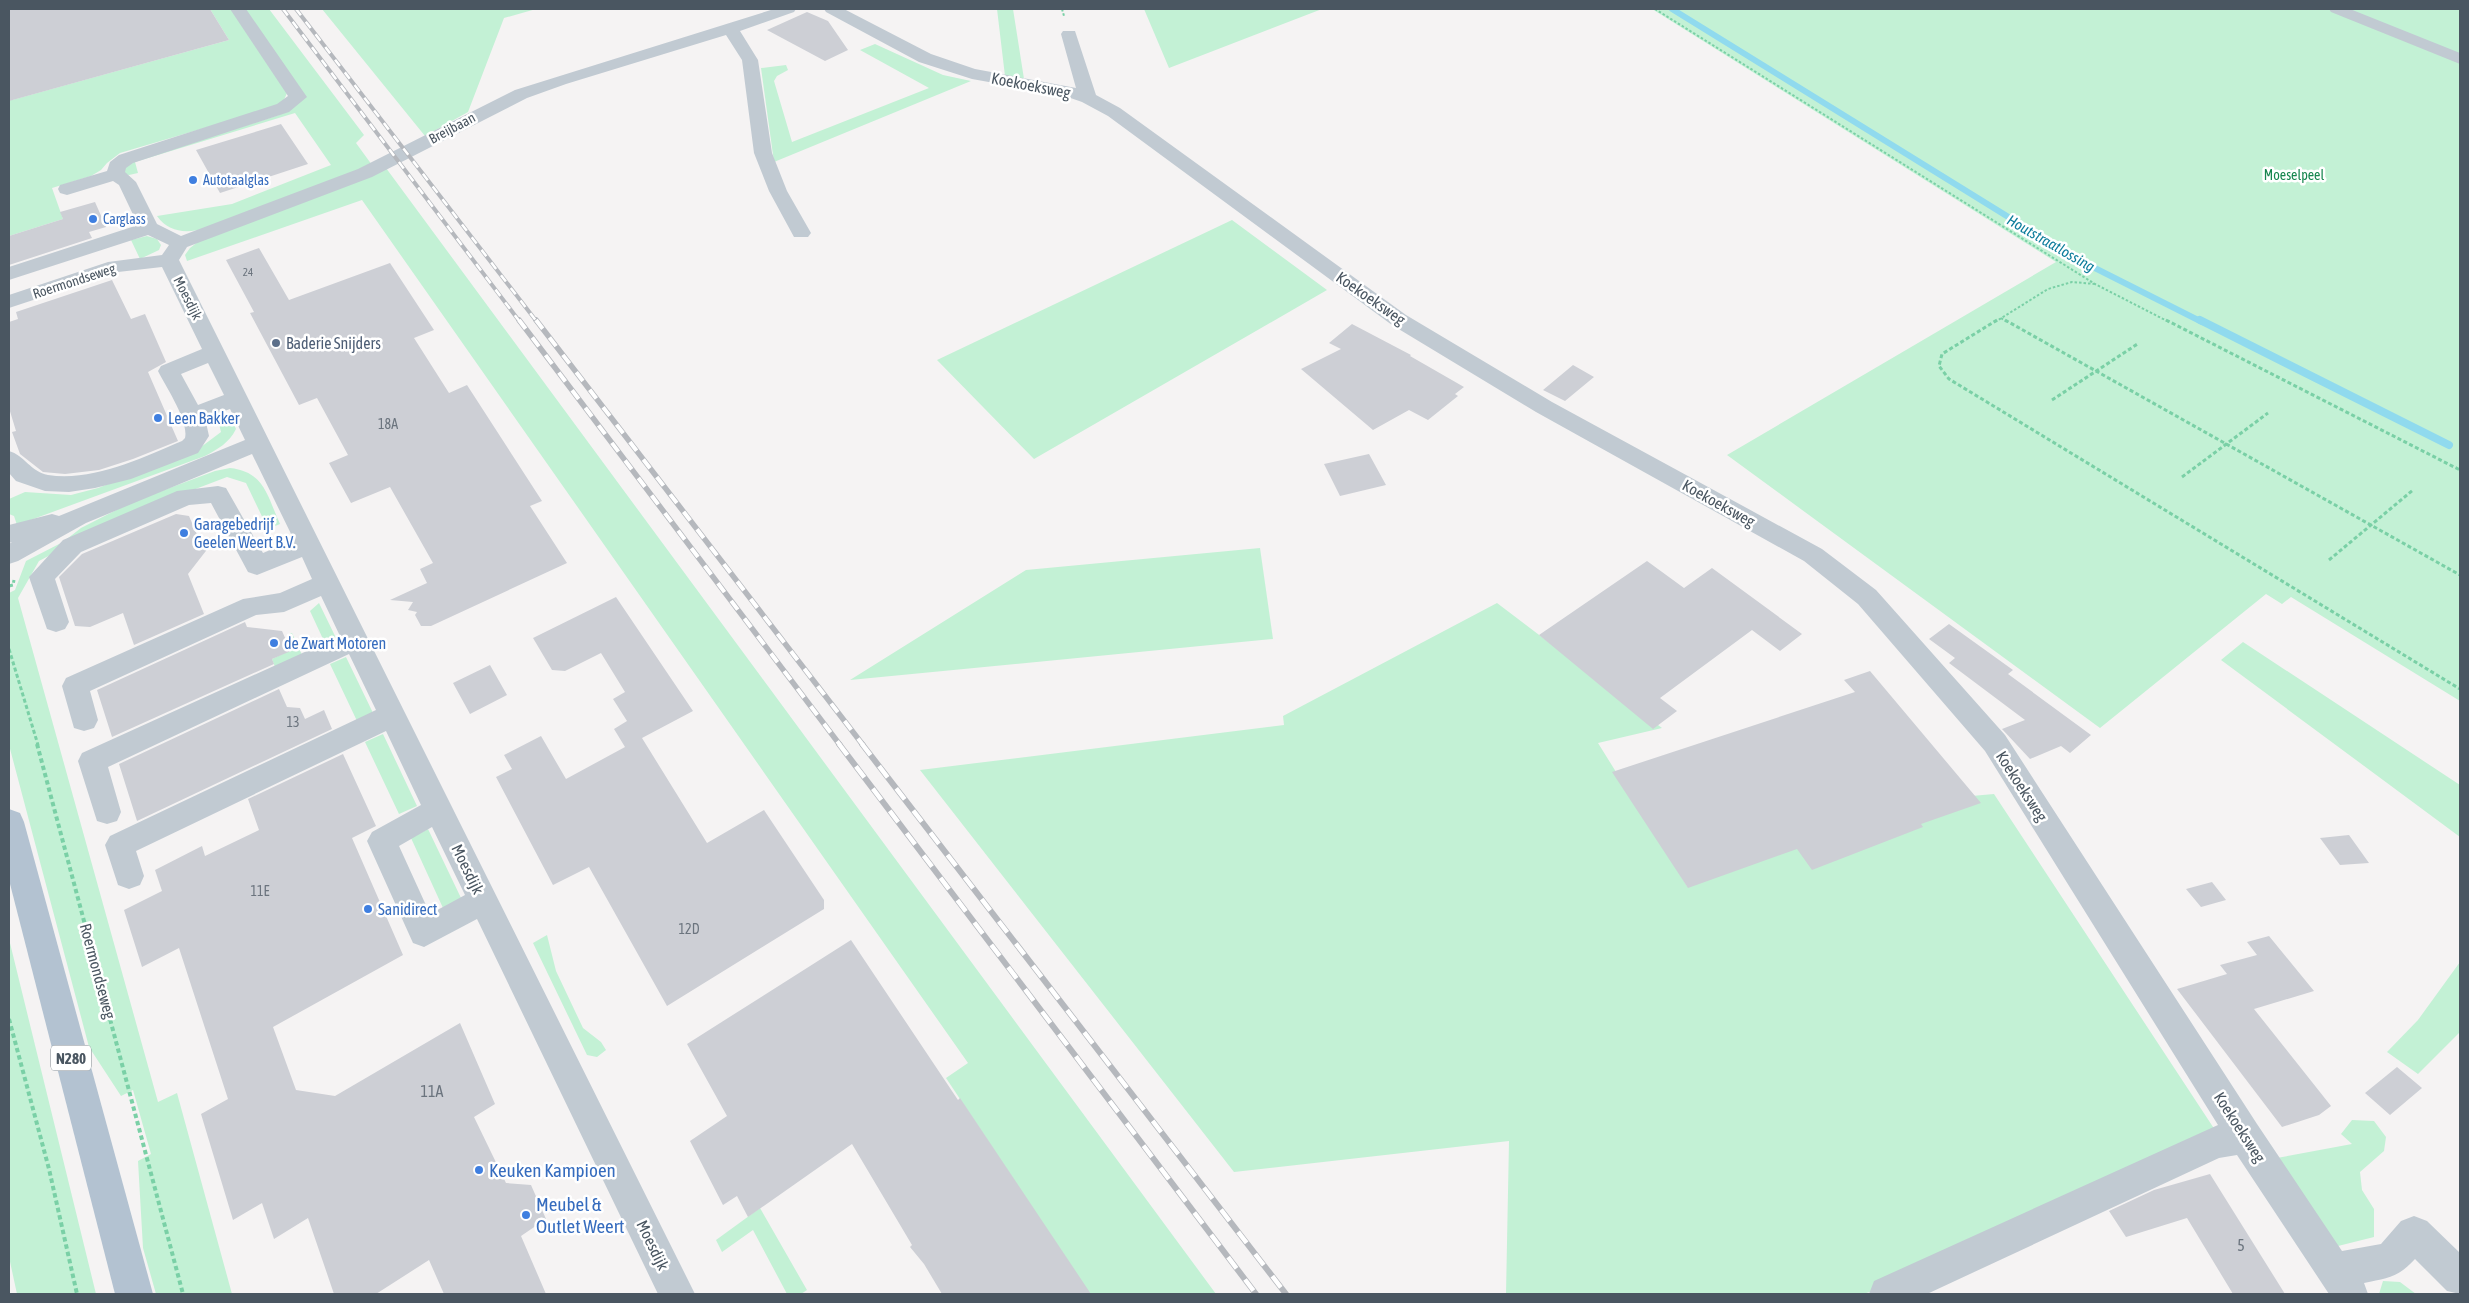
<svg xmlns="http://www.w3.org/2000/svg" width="2469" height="1303" font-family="'Asap Condensed',sans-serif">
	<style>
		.green { fill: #c3f1d5 }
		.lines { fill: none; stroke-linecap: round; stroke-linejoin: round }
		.stream-far1 { stroke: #90daee; stroke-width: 6 }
		.stream { stroke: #90daee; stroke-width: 8 }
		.building { fill: #cdcfd5 }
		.path-far2 { stroke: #7ad0a6; stroke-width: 2; stroke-dasharray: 2.5 2; stroke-linecap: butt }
		.path-far1 { stroke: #7ad0a6; stroke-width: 3; stroke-dasharray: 4 2.5; stroke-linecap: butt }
		.path { stroke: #7ad0a6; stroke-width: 4; stroke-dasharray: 4.5 3; stroke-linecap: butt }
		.minor { fill: #c1cad2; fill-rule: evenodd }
		.major { fill: #b3c2d1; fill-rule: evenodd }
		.rail-far2-casing { stroke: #b5b8bd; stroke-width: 4 }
		.rail-far1-casing { stroke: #b5b8bd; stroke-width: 5.5 }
		.rail-casing { stroke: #b5b8bd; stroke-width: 6 }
		.rail-far2 { stroke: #fff; stroke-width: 2.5; stroke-dasharray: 8; stroke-linecap: butt }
		.rail-far1 { stroke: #fff; stroke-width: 4; stroke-dasharray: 11; stroke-linecap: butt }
		.rail { stroke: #fff; stroke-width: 4.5; stroke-dasharray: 14; stroke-linecap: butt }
		.shop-dot { fill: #3f7fe0; stroke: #fff; stroke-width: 2 }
		.service-dot { fill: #5c6f8a; stroke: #fff; stroke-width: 2 }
		.labels { text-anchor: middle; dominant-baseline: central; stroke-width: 5; stroke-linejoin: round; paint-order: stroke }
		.far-number-label { font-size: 11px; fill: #6b747e }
		.far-street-label { font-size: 14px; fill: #4a5661; stroke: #fff }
		.far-park-label { font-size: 14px; fill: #17864f; stroke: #fff }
		.far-shop-label { font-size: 14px; fill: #366cbe; stroke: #fff; text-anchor: start }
		.number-label { font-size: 14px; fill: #6b747e }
		.far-water-label { font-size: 15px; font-style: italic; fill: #0c7c9b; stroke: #fff }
		.shield { fill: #fff; stroke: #808990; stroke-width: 1 }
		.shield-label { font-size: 15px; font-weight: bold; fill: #4a5661 }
		.street-label { font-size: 16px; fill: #4a5661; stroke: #fff }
		.service-label { font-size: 16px; fill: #4e5e75; stroke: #fff; text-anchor: start }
		.shop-label { font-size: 16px; fill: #366cbe; stroke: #fff; text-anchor: start }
		.near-number-label { font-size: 16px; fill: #6b747e }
		.near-shop-label { font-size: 19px; fill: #366cbe; stroke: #fff; text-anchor: start }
	</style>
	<rect width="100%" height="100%" fill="#f5f3f3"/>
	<path class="green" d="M 210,9 L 231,9 L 284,86 L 287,93 L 283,102 L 272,108 L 120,153 L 107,163 L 101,170 L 91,176 L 52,188 L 63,219 L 9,236 L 9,92 L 12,100 L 229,40 Z
		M 244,9 L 269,9 L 364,135 L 356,143 L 372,165 L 207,228 C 188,233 170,234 157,216 L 232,204 L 331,165 L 295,113 L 135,162 L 138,173 L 129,175 L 124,174 L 125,164 L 279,115 L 300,88 Z
		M 322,9 L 536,9 L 504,18 L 468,112 L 425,136 Z
		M 997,9 L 1013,9 L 1024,79 L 1005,76 Z
		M 1144,9 L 1322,9 L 1169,68 Z
		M 1652,9 L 2460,9 L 2460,701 L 2291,597 L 2282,604 L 2266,594 L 2100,728 L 1727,455 L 2056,262 Z
		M 875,44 L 943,75 L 971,81 L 774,162 L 761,68 L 786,65 L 788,70 L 777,76 L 774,81 L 792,142 L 929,88 L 860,50 Z
		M 386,168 L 1216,1294 L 1090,1294 L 946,1078 L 968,1063 L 362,200 L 187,261 L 185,255 L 190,248 L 199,241 Z
		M 1232,220 L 1327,290 L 1034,459 L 937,360 Z
		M 147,236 L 157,239 L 161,245 L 159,250 L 140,259 L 131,240 Z
		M 230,415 L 236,429 C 229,443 218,449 205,456 L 17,525 L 14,516 L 9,514 L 9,499 L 25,492 L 71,495 L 98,488 L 197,450 L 221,432 L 218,420 Z
		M 230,468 C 265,472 267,496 280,524 L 268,529 L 246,483 L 227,477 L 122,517 L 39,561 L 18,598 L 158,1102 L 177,1093 L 232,1294 L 156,1294 L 143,1248 L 138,1161 L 151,1154 L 133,1090 L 121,1096 L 89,1047 L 9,745 L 9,593 L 15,590 L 26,561 L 63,542 L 81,528 L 132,502 L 215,471 Z
		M 1260,548 L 1273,639 L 850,680 L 1026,570 Z
		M 319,603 L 336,638 L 330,640 L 323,639 L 310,611 Z
		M 1497,603 L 1662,728 L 1598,743 L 1687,886 L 1938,799 L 1994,794 L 2215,1130 L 1910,1280 L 1863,1294 L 1506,1294 L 1509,1141 L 1234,1172 L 920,770 L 1284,725 L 1283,716 Z
		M 292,633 L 302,655 L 275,667 L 272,659 L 295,648 L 289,634 Z
		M 2243,642 L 2460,785 L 2460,837 L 2221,660 Z
		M 346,657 L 373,713 L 357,721 L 330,664 Z
		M 383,734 L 417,806 L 399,814 L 365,742 Z
		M 428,829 L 461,898 L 443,908 L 411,838 Z
		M 547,935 L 556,971 L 583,1028 L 601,1042 L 606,1050 L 597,1057 L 587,1055 L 533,943 Z
		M 9,939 L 96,1294 L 17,1294 L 9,1257 Z
		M 2460,962 L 2460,1032 L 2418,1074 L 2387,1052 L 2418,1020 Z
		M 2352,1120 L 2374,1121 L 2386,1137 L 2384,1151 L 2360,1172 L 2362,1190 L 2374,1209 L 2374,1237 L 2334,1247 L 2277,1158 L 2352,1144 L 2341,1134 Z
		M 760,1208 L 807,1290 L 801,1294 L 787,1294 L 753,1230 L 722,1252 L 716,1240 Z
		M 2383,1281 L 2400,1282 L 2416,1294 L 2379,1294 Z"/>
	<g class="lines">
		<path class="stream-far1" d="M 1672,9 L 2073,257 L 2202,322"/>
		<path class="stream" d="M 2200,320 L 2449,445"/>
	</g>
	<path class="building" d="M 9,9 L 210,9 L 229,40 L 9,101 Z
		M 807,12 L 828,21 L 848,50 L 825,61 L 767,30 Z
		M 281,124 L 308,164 L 220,193 L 196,150 Z
		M 95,202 L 106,227 L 89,232 L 92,238 L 9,265 L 9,236 L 63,219 L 60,212 Z
		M 259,248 L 289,300 L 390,263 L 434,330 L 414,338 L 449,393 L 467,385 L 542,501 L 530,506 L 567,563 L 431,626 L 421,626 L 415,615 L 417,612 L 408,610 L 413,602 L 390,600 L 427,583 L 420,569 L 433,563 L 390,487 L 351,503 L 329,463 L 348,455 L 317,398 L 299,405 L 250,313 L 254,312 L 226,260 Z
		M 112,280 L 131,319 L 145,314 L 166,362 L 148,372 L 178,441 L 133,459 L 99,470 L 65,474 L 43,472 L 20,454 L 12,432 L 16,431 L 9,408 L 9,322 L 18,319 L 16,312 Z
		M 1352,324 L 1411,355 L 1410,356 L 1464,387 L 1455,394 L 1458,396 L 1428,420 L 1409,410 L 1373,430 L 1301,369 L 1341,349 L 1329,343 Z
		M 1573,365 L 1594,377 L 1565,401 L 1543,390 Z
		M 1369,454 L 1386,485 L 1340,496 L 1324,464 Z
		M 176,514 L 189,516 L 198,537 L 216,538 L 188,574 L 204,614 L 134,645 L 123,613 L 90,627 L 75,626 L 59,577 L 82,554 Z
		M 1647,561 L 1684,588 L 1712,568 L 1802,634 L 1780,651 L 1752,630 L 1660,698 L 1677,711 L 1653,729 L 1539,635 Z
		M 616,597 L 693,711 L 642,738 L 707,843 L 764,810 L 824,900 L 824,909 L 667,1006 L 589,867 L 553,885 L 496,777 L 512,769 L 504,755 L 541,736 L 566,779 L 625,747 L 614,729 L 627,721 L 613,699 L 625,692 L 601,653 L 565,671 L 552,670 L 533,638 Z
		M 245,622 L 247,627 L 282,631 L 291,651 L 272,659 L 274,664 L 112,737 L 97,690 Z
		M 1949,624 L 2013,670 L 2008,674 L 2091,735 L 2070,753 L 2061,746 L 2030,759 L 2002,729 L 2025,720 L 1949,663 L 1955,658 L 1929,639 Z
		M 490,665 L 507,695 L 470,714 L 453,683 Z
		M 1870,671 L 1981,803 L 1921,824 L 1923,827 L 1812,870 L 1797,849 L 1688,888 L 1612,772 L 1855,692 L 1844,680 Z
		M 279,689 L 287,707 L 300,708 L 305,719 L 324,710 L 332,729 L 137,821 L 119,764 Z
		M 343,754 L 376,826 L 352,838 L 403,955 L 273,1027 L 296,1090 L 335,1096 L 460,1023 L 495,1104 L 474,1117 L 506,1183 L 531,1185 L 546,1219 L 521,1236 L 546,1294 L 444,1294 L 429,1260 L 376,1294 L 334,1294 L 308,1218 L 274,1239 L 262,1203 L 233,1220 L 201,1114 L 228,1099 L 179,948 L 142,967 L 124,910 L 162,891 L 155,870 L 202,846 L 205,856 L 259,830 L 248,799 Z
		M 2349,835 L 2369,863 L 2340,865 L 2320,838 Z
		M 2212,882 L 2226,900 L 2201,907 L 2186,889 Z
		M 2269,936 L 2314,991 L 2254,1009 L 2331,1106 L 2319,1115 L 2282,1127 L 2177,989 L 2227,974 L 2220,965 L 2257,955 L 2247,942 Z
		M 851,940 L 958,1100 L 960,1098 L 1091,1294 L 942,1294 L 924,1264 L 910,1247 L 912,1245 L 852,1144 L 748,1217 L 737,1196 L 723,1205 L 690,1141 L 727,1116 L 687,1044 Z
		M 2397,1067 L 2422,1088 L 2390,1115 L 2365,1093 Z
		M 2210,1174 L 2285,1294 L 2233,1294 L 2187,1218 L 2126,1237 L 2109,1211 L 2154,1190 Z"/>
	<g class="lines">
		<path class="path-far2" d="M 1062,9 L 1064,16
			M 1655,9 L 2095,284 L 2169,322
			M 2001,318 L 2007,322
			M 1995,322 L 2048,289 L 2072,282 L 2095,284"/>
		<path class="path-far1" d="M 1997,320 L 1942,354 L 1939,366 L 1949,379 L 2460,689
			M 2005,320 L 2460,575
			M 2166,320 L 2460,470
			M 2052,400 L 2139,343
			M 2182,477 L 2268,413
			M 2329,560 L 2413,490
			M 9,586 L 13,585 L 14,580
			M 9,649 L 38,745"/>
		<path class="path" d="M 37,744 L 183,1294
			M 9,1019 L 49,1169 L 77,1294"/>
		<path class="minor" d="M 230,9 L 246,9 L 307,97 L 289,112 L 133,163 L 126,168 L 125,172 L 136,182 L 157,224 L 181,236 L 358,169 L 515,90 L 774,9 L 796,9 L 794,12 L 740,31 L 758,60 L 772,153 L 787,191 L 811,233 L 808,237 L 794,237 L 769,191 L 754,153 L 742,60 L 726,35 L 566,84 L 527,98 L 372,177 L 187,247 L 179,260 L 695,1294 L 658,1294 L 477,919 L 424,947 L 413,943 L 367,841 L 372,832 L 421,805 L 386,731 L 136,851 L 144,876 L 140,885 L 129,889 L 118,885 L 105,845 L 110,836 L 376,710 L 349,654 L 108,767 L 121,812 L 117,821 L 107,824 L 97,821 L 78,761 L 82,753 L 340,636 L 321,596 L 284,612 L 256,615 L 90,691 L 98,720 L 94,728 L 84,731 L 74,728 L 62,686 L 66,678 L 243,599 L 280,593 L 312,579 L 302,557 L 257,575 L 248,572 L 211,503 L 189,505 L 81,552 L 55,579 L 69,622 L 65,629 L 56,632 L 47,629 L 29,577 L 63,540 L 177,491 L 218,486 L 226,488 L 263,553 L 294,540 L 252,454 L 86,523 L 18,561 L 9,564 L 9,544 L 12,542 L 9,543 L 9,525 L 52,514 L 59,516 L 245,440 L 230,409 L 205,418 L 209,436 L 198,453 L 131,479 L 95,488 L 69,492 L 45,491 L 16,481 L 9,473 L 9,451 C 24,455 31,472 48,475 C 92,482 142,458 182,441 L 185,438 C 189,421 166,387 158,371 L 161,366 L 202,349 L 162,267 L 118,272 L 9,308 L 9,295 L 108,262 L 162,255 L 169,245 L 148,235 L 9,280 L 9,267 L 138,225 L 119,185 L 113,181 L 67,195 L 60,193 L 58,189 L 60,185 L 107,171 L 110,162 L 119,155 L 277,104 L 288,96 ZM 208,363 L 224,395 L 198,405 L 181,374 ZM 432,827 L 465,895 L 430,914 L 399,846 Z
			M 824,9 L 844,9 L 931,54 L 975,69 L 1076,88 L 1061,34 L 1063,31 L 1075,31 L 1096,95 L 1120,108 L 1406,315 L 1552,402 L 1822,549 L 1876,590 L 2005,735 L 2257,1124 L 2342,1251 L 2381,1244 L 2401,1221 L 2414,1216 L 2427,1221 L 2460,1253 L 2460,1294 L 2447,1291 L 2415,1259 C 2398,1278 2387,1278 2364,1283 L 2368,1294 L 2329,1294 L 2237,1155 L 2219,1158 L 1927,1294 L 1869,1294 L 1874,1281 L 2218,1125 L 1985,751 L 1858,604 L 1804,561 L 1536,412 L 1392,325 L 1108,116 L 1082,102 L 1062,95 L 972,79 L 919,62 L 826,12 Z
			M 2329,9 L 2350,9 L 2460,53 L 2460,64 L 2331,12 Z"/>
		<path class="major" d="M 9,809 L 20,813 L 24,822 L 153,1294 L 115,1294 L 9,880 Z"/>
		<defs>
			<path id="rail-far2" d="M 283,9 L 520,322
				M 296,9 L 537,322"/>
			<path id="rail-far1" d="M 519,320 L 840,745
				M 536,320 L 863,745"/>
			<path id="rail" d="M 839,744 L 1256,1294
				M 862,744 L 1286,1294"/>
		</defs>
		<use href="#rail-far2" class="rail-far2-casing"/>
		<use href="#rail-far1" class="rail-far1-casing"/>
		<use href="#rail" class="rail-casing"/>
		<use href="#rail-far2" class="rail-far2"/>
		<use href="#rail-far1" class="rail-far1"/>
		<use href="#rail" class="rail"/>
	</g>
	<g class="shop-dot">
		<circle cx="193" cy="180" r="5"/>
		<circle cx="93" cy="219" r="5"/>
		<circle cx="158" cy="418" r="5"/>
		<circle cx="184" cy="533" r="5"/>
		<circle cx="274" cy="643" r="5"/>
		<circle cx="368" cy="909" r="5"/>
		<circle cx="479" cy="1170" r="5"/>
		<circle cx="526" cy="1215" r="5"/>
	</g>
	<circle class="service-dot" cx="276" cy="343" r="5"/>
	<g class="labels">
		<g class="far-number-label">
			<text x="248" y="272">24</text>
		</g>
		<g class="far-street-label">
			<text transform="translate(452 128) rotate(-28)">Breijbaan</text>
			<text transform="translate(74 281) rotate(-18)">Roermondseweg</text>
			<text transform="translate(188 298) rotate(63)">Moesdijk</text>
		</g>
		<g class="far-park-label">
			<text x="2294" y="175">Moeselpeel</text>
		</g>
		<g class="far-shop-label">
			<text x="203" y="180">Autotaalglas</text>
			<text x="103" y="219">Carglass</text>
		</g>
		<g class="number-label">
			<text x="388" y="424">18A</text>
			<text x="293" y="722">13</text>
			<text x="260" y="891">11E</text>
			<text x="689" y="929">12D</text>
		</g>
		<g class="far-water-label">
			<text transform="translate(2051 243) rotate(30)">Houtstraatlossing</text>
		</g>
		<rect class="shield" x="51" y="1045.5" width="40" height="25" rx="4"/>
		<g class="shield-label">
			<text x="71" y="1058">N280</text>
		</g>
		<g class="street-label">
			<text transform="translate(1031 85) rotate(11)">Koekoeksweg</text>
			<text transform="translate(1371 298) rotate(35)">Koekoeksweg</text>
			<text transform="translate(1719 503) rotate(29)">Koekoeksweg</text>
			<text transform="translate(2022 786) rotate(57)">Koekoeksweg</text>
			<text transform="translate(468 869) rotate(64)">Moesdijk</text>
			<text transform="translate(98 971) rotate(75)">Roermondseweg</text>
			<text transform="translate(2240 1127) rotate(57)">Koekoeksweg</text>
			<text transform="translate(653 1245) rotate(64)">Moesdijk</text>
		</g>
		<g class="service-label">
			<text x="286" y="343">Baderie Snijders</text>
		</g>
		<g class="shop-label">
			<text x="168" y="418">Leen Bakker</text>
			<text x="194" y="524">Garagebedrijf<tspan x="194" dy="18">Geelen Weert B.V.</tspan></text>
			<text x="284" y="643">de Zwart Motoren</text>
			<text x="378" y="909">Sanidirect</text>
		</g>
		<g class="near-number-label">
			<text x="432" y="1091">11A</text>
			<text x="2241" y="1245">5</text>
		</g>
		<g class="near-shop-label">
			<text x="489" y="1170">Keuken Kampioen</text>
			<text x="536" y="1204">Meubel &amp;<tspan x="536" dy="22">Outlet Weert</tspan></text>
		</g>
	</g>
	<rect width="2469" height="1303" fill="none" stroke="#4a5661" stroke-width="20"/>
</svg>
